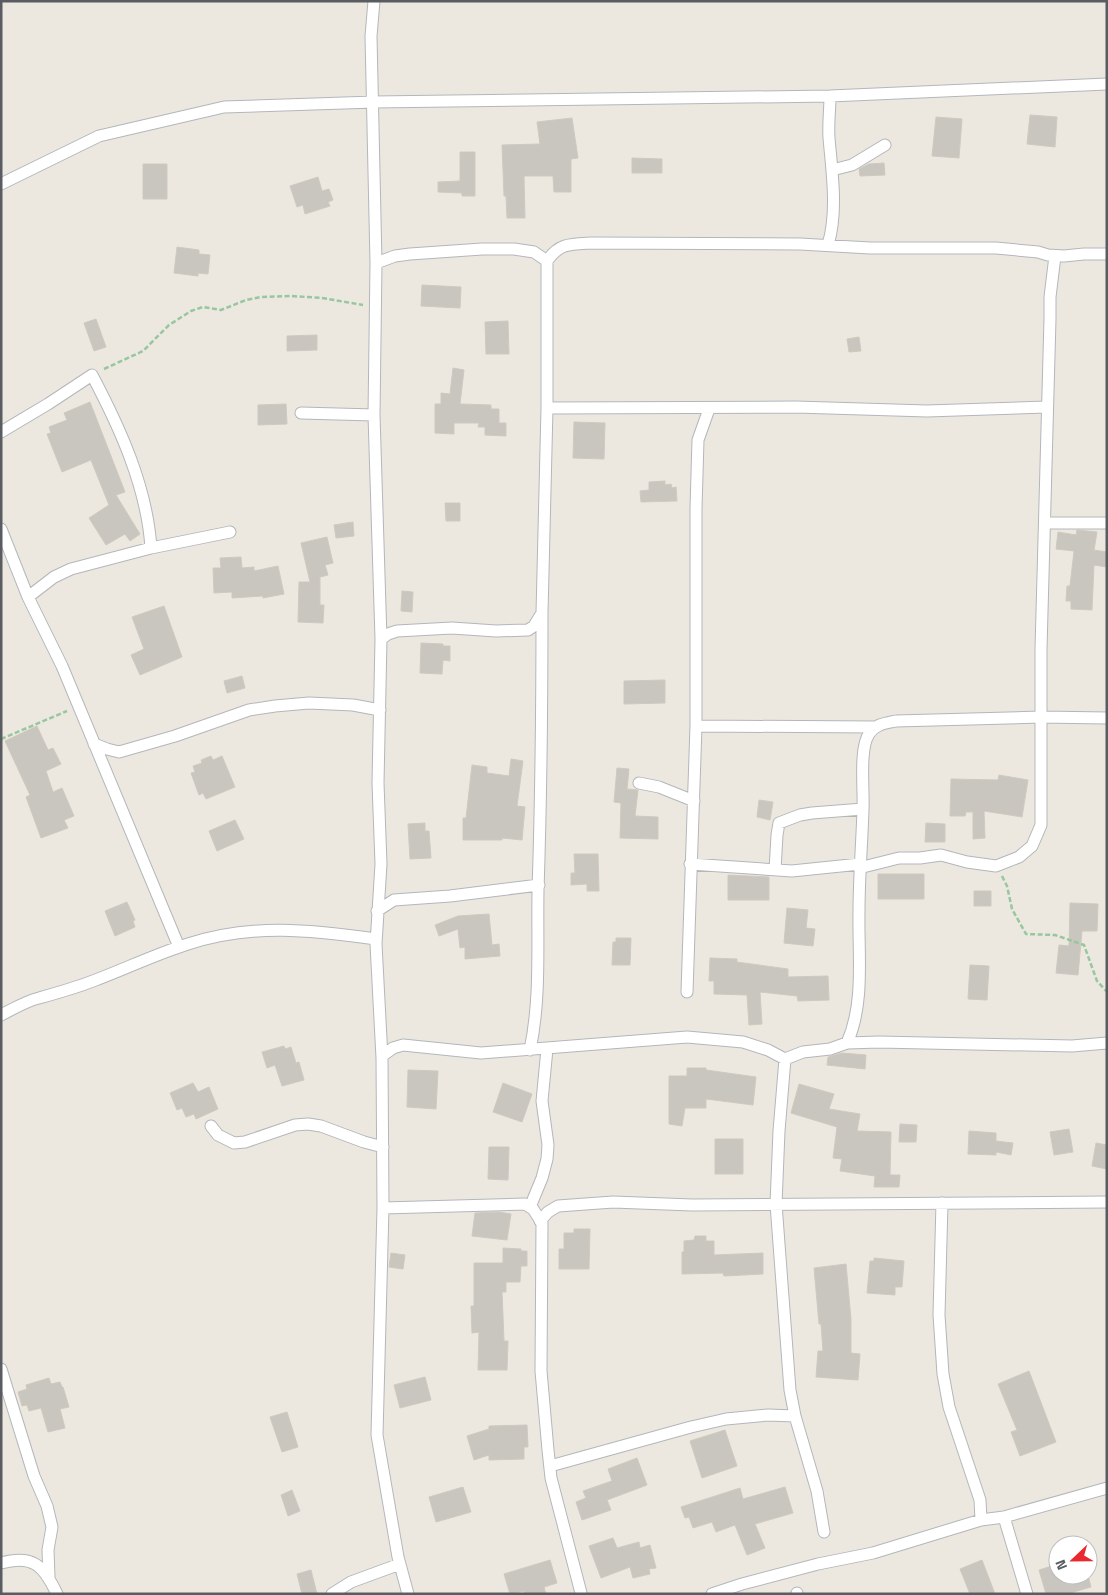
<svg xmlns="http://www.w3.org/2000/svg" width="1108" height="1595" font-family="'Titillium Web',sans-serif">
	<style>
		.building { fill: #c9c5bf; stroke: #d0c9be }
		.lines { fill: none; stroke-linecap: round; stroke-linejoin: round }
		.street-casing { stroke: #b3b7bb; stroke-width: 13 }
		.path { stroke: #97c79f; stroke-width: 2.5; stroke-dasharray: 5 2.5; stroke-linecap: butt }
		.street { stroke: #fff; stroke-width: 11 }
	</style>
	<rect width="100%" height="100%" fill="#ece8e0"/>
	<path class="building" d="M 1030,115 L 1057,117 L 1055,147 L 1027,144 Z
		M 936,117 L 962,119 L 959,158 L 932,156 Z
		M 572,118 L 578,158 L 571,159 L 571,192 L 554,192 L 553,176 L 524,176 L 525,218 L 507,218 L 506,196 L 504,196 L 502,145 L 540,144 L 537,122 Z
		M 460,152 L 475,152 L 475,196 L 462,196 L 462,193 L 438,192 L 438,182 L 460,181 Z
		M 632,158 L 662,159 L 662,173 L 632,173 Z
		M 884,163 L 885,175 L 860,176 L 859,169 L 869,164 Z
		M 143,164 L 167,164 L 167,199 L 143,199 Z
		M 318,177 L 322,191 L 329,189 L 333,200 L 328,202 L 330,206 L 305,214 L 303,205 L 297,207 L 290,186 Z
		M 177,247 L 199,250 L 199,254 L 210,255 L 208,274 L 198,273 L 198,276 L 174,273 Z
		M 422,285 L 461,287 L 460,308 L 421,306 Z
		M 96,319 L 106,347 L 94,351 L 84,323 Z
		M 508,321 L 509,354 L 486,354 L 485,322 Z
		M 317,335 L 317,350 L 287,351 L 287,336 Z
		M 859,337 L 861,351 L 849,352 L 847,339 Z
		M 453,368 L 464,370 L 460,404 L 491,405 L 491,409 L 499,409 L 499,423 L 506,423 L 506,436 L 485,435 L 485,427 L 478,427 L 479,423 L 454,423 L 454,434 L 435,433 L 435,404 L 441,404 L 441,393 L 450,394 Z
		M 90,402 L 125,492 L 116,495 L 140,534 L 130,541 L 125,534 L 106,545 L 89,518 L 109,505 L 91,460 L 62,472 L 47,434 L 51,433 L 49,427 L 67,420 L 64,413 Z
		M 286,404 L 287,424 L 258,425 L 258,405 Z
		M 574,422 L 605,423 L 604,459 L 573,458 Z
		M 665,481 L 665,485 L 671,484 L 672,488 L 676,487 L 677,501 L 641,502 L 640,491 L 649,490 L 649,482 Z
		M 445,503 L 460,503 L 460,521 L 446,521 Z
		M 353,522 L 354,536 L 336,538 L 334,525 Z
		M 1077,530 L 1097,532 L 1094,550 L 1107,552 L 1107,567 L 1094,565 L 1092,610 L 1071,609 L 1071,601 L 1066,601 L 1067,586 L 1070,586 L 1074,551 L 1056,549 L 1058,532 L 1076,535 Z
		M 327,537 L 333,563 L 325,565 L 328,575 L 320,577 L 320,605 L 324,605 L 323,623 L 298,622 L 299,582 L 310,582 L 301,543 Z
		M 241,557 L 242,568 L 254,567 L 254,571 L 278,566 L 284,594 L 263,598 L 263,596 L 232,598 L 232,592 L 214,593 L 213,568 L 221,568 L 220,558 Z
		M 402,591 L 413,592 L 412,612 L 401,611 Z
		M 164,606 L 182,657 L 140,675 L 131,655 L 144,649 L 132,617 Z
		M 421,643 L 443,644 L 443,646 L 450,646 L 450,661 L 443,660 L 442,674 L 420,673 Z
		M 242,676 L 245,688 L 227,693 L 224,681 Z
		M 665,680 L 665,703 L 624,704 L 624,681 Z
		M 37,726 L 48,750 L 53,748 L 61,764 L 46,771 L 53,792 L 62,788 L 74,816 L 64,820 L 68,828 L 41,838 L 26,797 L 30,795 L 5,741 Z
		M 211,756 L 213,760 L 222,756 L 235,787 L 206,799 L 203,793 L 199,795 L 191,773 L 195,772 L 193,766 L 202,763 L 201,760 Z
		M 511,759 L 523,761 L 517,806 L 525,807 L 522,840 L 502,838 L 502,840 L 463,840 L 463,818 L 466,818 L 472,765 L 487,767 L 487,773 L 509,776 Z
		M 617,768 L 629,769 L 627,789 L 638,790 L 635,816 L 658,817 L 658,839 L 620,838 L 621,803 L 614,802 Z
		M 999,775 L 1028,780 L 1022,817 L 984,811 L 985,838 L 973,839 L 973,812 L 966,812 L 965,816 L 950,816 L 951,779 L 998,780 Z
		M 759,800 L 773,802 L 770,820 L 757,817 Z
		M 235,820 L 244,839 L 217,851 L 209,831 Z
		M 425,823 L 425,831 L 429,831 L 431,858 L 410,859 L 408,824 Z
		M 926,823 L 945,824 L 945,842 L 925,842 Z
		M 574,854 L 598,854 L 599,891 L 587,891 L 587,884 L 571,885 L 571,873 L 575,873 Z
		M 878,874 L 924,874 L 924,899 L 878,899 Z
		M 728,875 L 769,877 L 769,900 L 728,900 Z
		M 974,891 L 991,891 L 991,906 L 974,906 Z
		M 127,902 L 135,920 L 133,921 L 135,927 L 115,936 L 105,911 Z
		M 1070,903 L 1098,904 L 1097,931 L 1082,931 L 1078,975 L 1056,973 L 1059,945 L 1069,946 Z
		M 787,908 L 808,910 L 806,928 L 815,929 L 813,946 L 784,943 Z
		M 489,914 L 492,945 L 499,944 L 500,956 L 465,959 L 465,947 L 460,948 L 458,929 L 439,936 L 435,925 L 458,916 Z
		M 616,938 L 631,938 L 630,965 L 612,965 L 613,942 L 616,942 Z
		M 710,958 L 737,959 L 737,962 L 788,969 L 788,977 L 828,976 L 829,1000 L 798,1001 L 797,996 L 760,992 L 762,1024 L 749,1025 L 747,995 L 714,994 L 714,981 L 709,981 Z
		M 970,965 L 989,966 L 987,1000 L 968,999 Z
		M 284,1046 L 285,1049 L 291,1047 L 296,1063 L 299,1062 L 304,1080 L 282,1086 L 275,1065 L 267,1068 L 262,1052 Z
		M 842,1053 L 866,1055 L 865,1069 L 827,1065 L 828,1057 Z
		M 687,1068 L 706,1068 L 706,1070 L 756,1077 L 753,1105 L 706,1099 L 706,1108 L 685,1108 L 682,1126 L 669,1124 L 669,1076 L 687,1076 Z
		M 408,1070 L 438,1071 L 436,1109 L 407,1107 Z
		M 193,1083 L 198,1092 L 209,1087 L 218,1109 L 196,1119 L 194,1114 L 186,1117 L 182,1108 L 177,1110 L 170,1093 Z
		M 503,1083 L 532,1094 L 522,1122 L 493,1112 Z
		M 799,1084 L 834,1094 L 829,1109 L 860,1114 L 857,1131 L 891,1132 L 890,1175 L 900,1175 L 899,1187 L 874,1187 L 875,1176 L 840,1171 L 842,1159 L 833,1158 L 837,1127 L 791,1113 Z
		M 900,1124 L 917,1125 L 916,1142 L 899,1142 Z
		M 1069,1129 L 1073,1152 L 1054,1155 L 1050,1132 Z
		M 969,1131 L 996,1133 L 996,1141 L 1013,1143 L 1011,1155 L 996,1152 L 996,1155 L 968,1154 Z
		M 715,1139 L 743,1139 L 743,1174 L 715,1174 Z
		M 1096,1143 L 1107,1145 L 1107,1169 L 1092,1166 Z
		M 489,1147 L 509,1147 L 508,1180 L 488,1179 Z
		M 499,1212 L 511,1214 L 507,1240 L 472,1236 L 475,1213 Z
		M 574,1229 L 590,1229 L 589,1269 L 559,1269 L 559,1249 L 564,1249 L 564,1233 L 574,1233 Z
		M 695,1236 L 706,1236 L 706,1241 L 714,1241 L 714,1255 L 763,1253 L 763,1274 L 724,1276 L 723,1273 L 682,1274 L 682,1252 L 684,1252 L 684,1241 L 694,1240 Z
		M 503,1248 L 521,1249 L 521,1251 L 527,1251 L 527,1266 L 521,1266 L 520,1282 L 506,1282 L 506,1292 L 502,1292 L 504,1341 L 508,1341 L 507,1370 L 478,1370 L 479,1332 L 472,1333 L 471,1306 L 474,1306 L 474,1263 L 503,1263 Z
		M 391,1253 L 405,1255 L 403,1269 L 389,1267 Z
		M 874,1258 L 904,1261 L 902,1287 L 895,1287 L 895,1295 L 867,1293 L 870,1261 L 874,1261 Z
		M 846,1264 L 851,1319 L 851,1353 L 860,1354 L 858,1380 L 816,1377 L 818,1351 L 823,1351 L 821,1324 L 819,1324 L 814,1268 Z
		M 1029,1371 L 1056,1442 L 1020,1456 L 1011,1432 L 1017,1430 L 998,1384 Z
		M 425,1377 L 431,1400 L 400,1408 L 394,1385 Z
		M 49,1378 L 51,1384 L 60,1382 L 62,1387 L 63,1387 L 69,1407 L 60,1409 L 65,1428 L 48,1432 L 41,1408 L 29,1411 L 27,1405 L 22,1406 L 18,1392 L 27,1389 L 26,1385 Z
		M 287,1412 L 298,1447 L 282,1452 L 270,1417 Z
		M 527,1425 L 528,1447 L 524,1447 L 524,1459 L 489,1460 L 489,1455 L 474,1460 L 467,1436 L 489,1429 L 489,1426 Z
		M 725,1430 L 737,1466 L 702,1478 L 690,1441 Z
		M 637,1458 L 647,1485 L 607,1500 L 611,1510 L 582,1520 L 576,1502 L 586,1498 L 583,1491 L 612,1481 L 608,1469 Z
		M 463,1487 L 471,1512 L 436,1522 L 429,1497 Z
		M 785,1487 L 793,1513 L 755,1524 L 765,1548 L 747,1555 L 735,1525 L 716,1532 L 712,1522 L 693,1528 L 689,1517 L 685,1518 L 681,1507 L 740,1488 L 743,1499 Z
		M 292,1490 L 300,1511 L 288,1516 L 281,1495 Z
		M 613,1538 L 617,1548 L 639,1542 L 640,1548 L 650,1545 L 656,1568 L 649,1569 L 650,1574 L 633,1578 L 630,1567 L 601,1578 L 589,1546 Z
		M 550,1560 L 557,1583 L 544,1587 L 546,1594 L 525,1594 L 524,1591 L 510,1594 L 504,1574 Z
		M 982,1560 L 995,1594 L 970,1594 L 960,1569 Z
		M 1058,1564 L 1058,1575 L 1088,1575 L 1091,1587 L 1067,1594 L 1046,1594 L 1039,1570 Z
		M 311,1570 L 317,1594 L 302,1594 L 297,1574 Z"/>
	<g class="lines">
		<defs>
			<path id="street" d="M 374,1 L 371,36 L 376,263 L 374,415 L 381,639 L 378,783 L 381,864 L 376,944 L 382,1058 L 383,1208 L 377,1435 L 398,1557 L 408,1594
				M 832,170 L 852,165 L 885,145
				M 1,184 L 99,136 L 224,107 L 374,102 L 830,96 L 1107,84
				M 828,245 C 838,211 832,173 829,138 C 828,124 830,110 830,96
				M 547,261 C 559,243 571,244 591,243 L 800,244 L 870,248 L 996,248 L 1038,252 L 1048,255 L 1064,256 L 1084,254 L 1107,254
				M 376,263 L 395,256 L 410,254 L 482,249 L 514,249 L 534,252 L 547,261 L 547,408 L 542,613 L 534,626 L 528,630 L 496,631 L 452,628 L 397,631 L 388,634 L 381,639
				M 547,408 L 796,407 L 927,411 L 1047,407
				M 301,413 L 374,415
				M 1,432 L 48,404 L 92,375 C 120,428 147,487 151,548
				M 1045,523 L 1107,523
				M 1,529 L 28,597 L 62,666 L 179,947
				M 28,597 L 54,577 L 71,569 L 151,548 L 230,532
				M 696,726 L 875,727
				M 94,744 L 107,749 L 119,752 L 175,736 L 249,710 L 275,706 L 309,703 L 353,705 L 380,710
				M 639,783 L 659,787 L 694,801
				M 690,864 L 792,871 L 860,864
				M 859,868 L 899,858 L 920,858 L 941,855 L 967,862 L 996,866 L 1019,857 L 1032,846 L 1041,825 L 1041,649 L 1050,319 L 1050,297 L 1055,256
				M 775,870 L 777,835 L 779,823 L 800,815 L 812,813 L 863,809
				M 377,911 L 394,900 L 450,896 L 539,885
				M 687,992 L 696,726 L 696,508 L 698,440 L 709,409
				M 1,1015 C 13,1009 26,1001 39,998 C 57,993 75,988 93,981 C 125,969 156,954 188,944 C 252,923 311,930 376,939
				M 847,1043 L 879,1042 L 1072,1046 L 1107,1043
				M 530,1050 C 541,998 537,943 538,891 C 541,798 542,706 542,613
				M 382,1056 L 393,1048 L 403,1045 L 481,1053 L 687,1037 L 743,1042 L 768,1050 L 785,1059
				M 211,1126 L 218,1135 L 234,1143 L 245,1142 L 295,1125 L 308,1124 L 321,1126 L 364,1142 L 383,1147
				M 942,1203 L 939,1315 L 943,1374 L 949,1407 L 980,1500 L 981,1520
				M 530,1207 L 542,1178 L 547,1159 L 548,1145 L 542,1101 L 547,1049
				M 383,1208 L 525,1204 L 533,1209 L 542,1223 L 541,1371 L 548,1450 L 551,1478 L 581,1593
				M 540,1221 L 548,1212 L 558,1206 L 613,1202 L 692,1205 L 1107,1202
				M 1,1369 L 34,1476 L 47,1506 L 52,1527 L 48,1550 L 49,1577
				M 550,1466 L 691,1427 L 726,1419 L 768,1415 L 795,1416
				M 1004,1517 L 1027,1594
				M 824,1532 L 817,1491 L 795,1416 L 790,1390 L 776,1204 L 779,1131 L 785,1059 L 803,1052 L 830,1049 L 847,1043 C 865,1003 858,954 859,911 C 859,877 862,843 863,809 C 864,790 859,748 869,734 C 875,724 886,723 896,721 L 1041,717 L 1107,718
				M 1,1563 C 33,1554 44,1566 57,1594
				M 797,1593 L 797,1594
				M 332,1594 L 351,1582 L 400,1564
				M 712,1594 L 742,1584 L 818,1564 L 873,1553 L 981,1520 L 1004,1517 L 1107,1488"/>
		</defs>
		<use href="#street" class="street-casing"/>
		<path class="path" d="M 104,369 L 143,351 L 169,325 L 191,311 L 203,307 L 221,310 L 246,300 L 261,297 L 291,296 L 322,298 L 363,305
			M 1,739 L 67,711
			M 1002,876 L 1007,886 L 1012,909 L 1026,934 L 1055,935 L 1084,945 L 1097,981 L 1107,992"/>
		<use href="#street" class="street"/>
	</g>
	<rect width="1108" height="1595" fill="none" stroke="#595d61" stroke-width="5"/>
	<g transform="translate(1073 1560) rotate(248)"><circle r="24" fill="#ffffff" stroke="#bdbec0"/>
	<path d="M0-4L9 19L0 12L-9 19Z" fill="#e82a2f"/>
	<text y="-8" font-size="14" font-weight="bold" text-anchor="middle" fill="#595d61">N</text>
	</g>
</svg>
